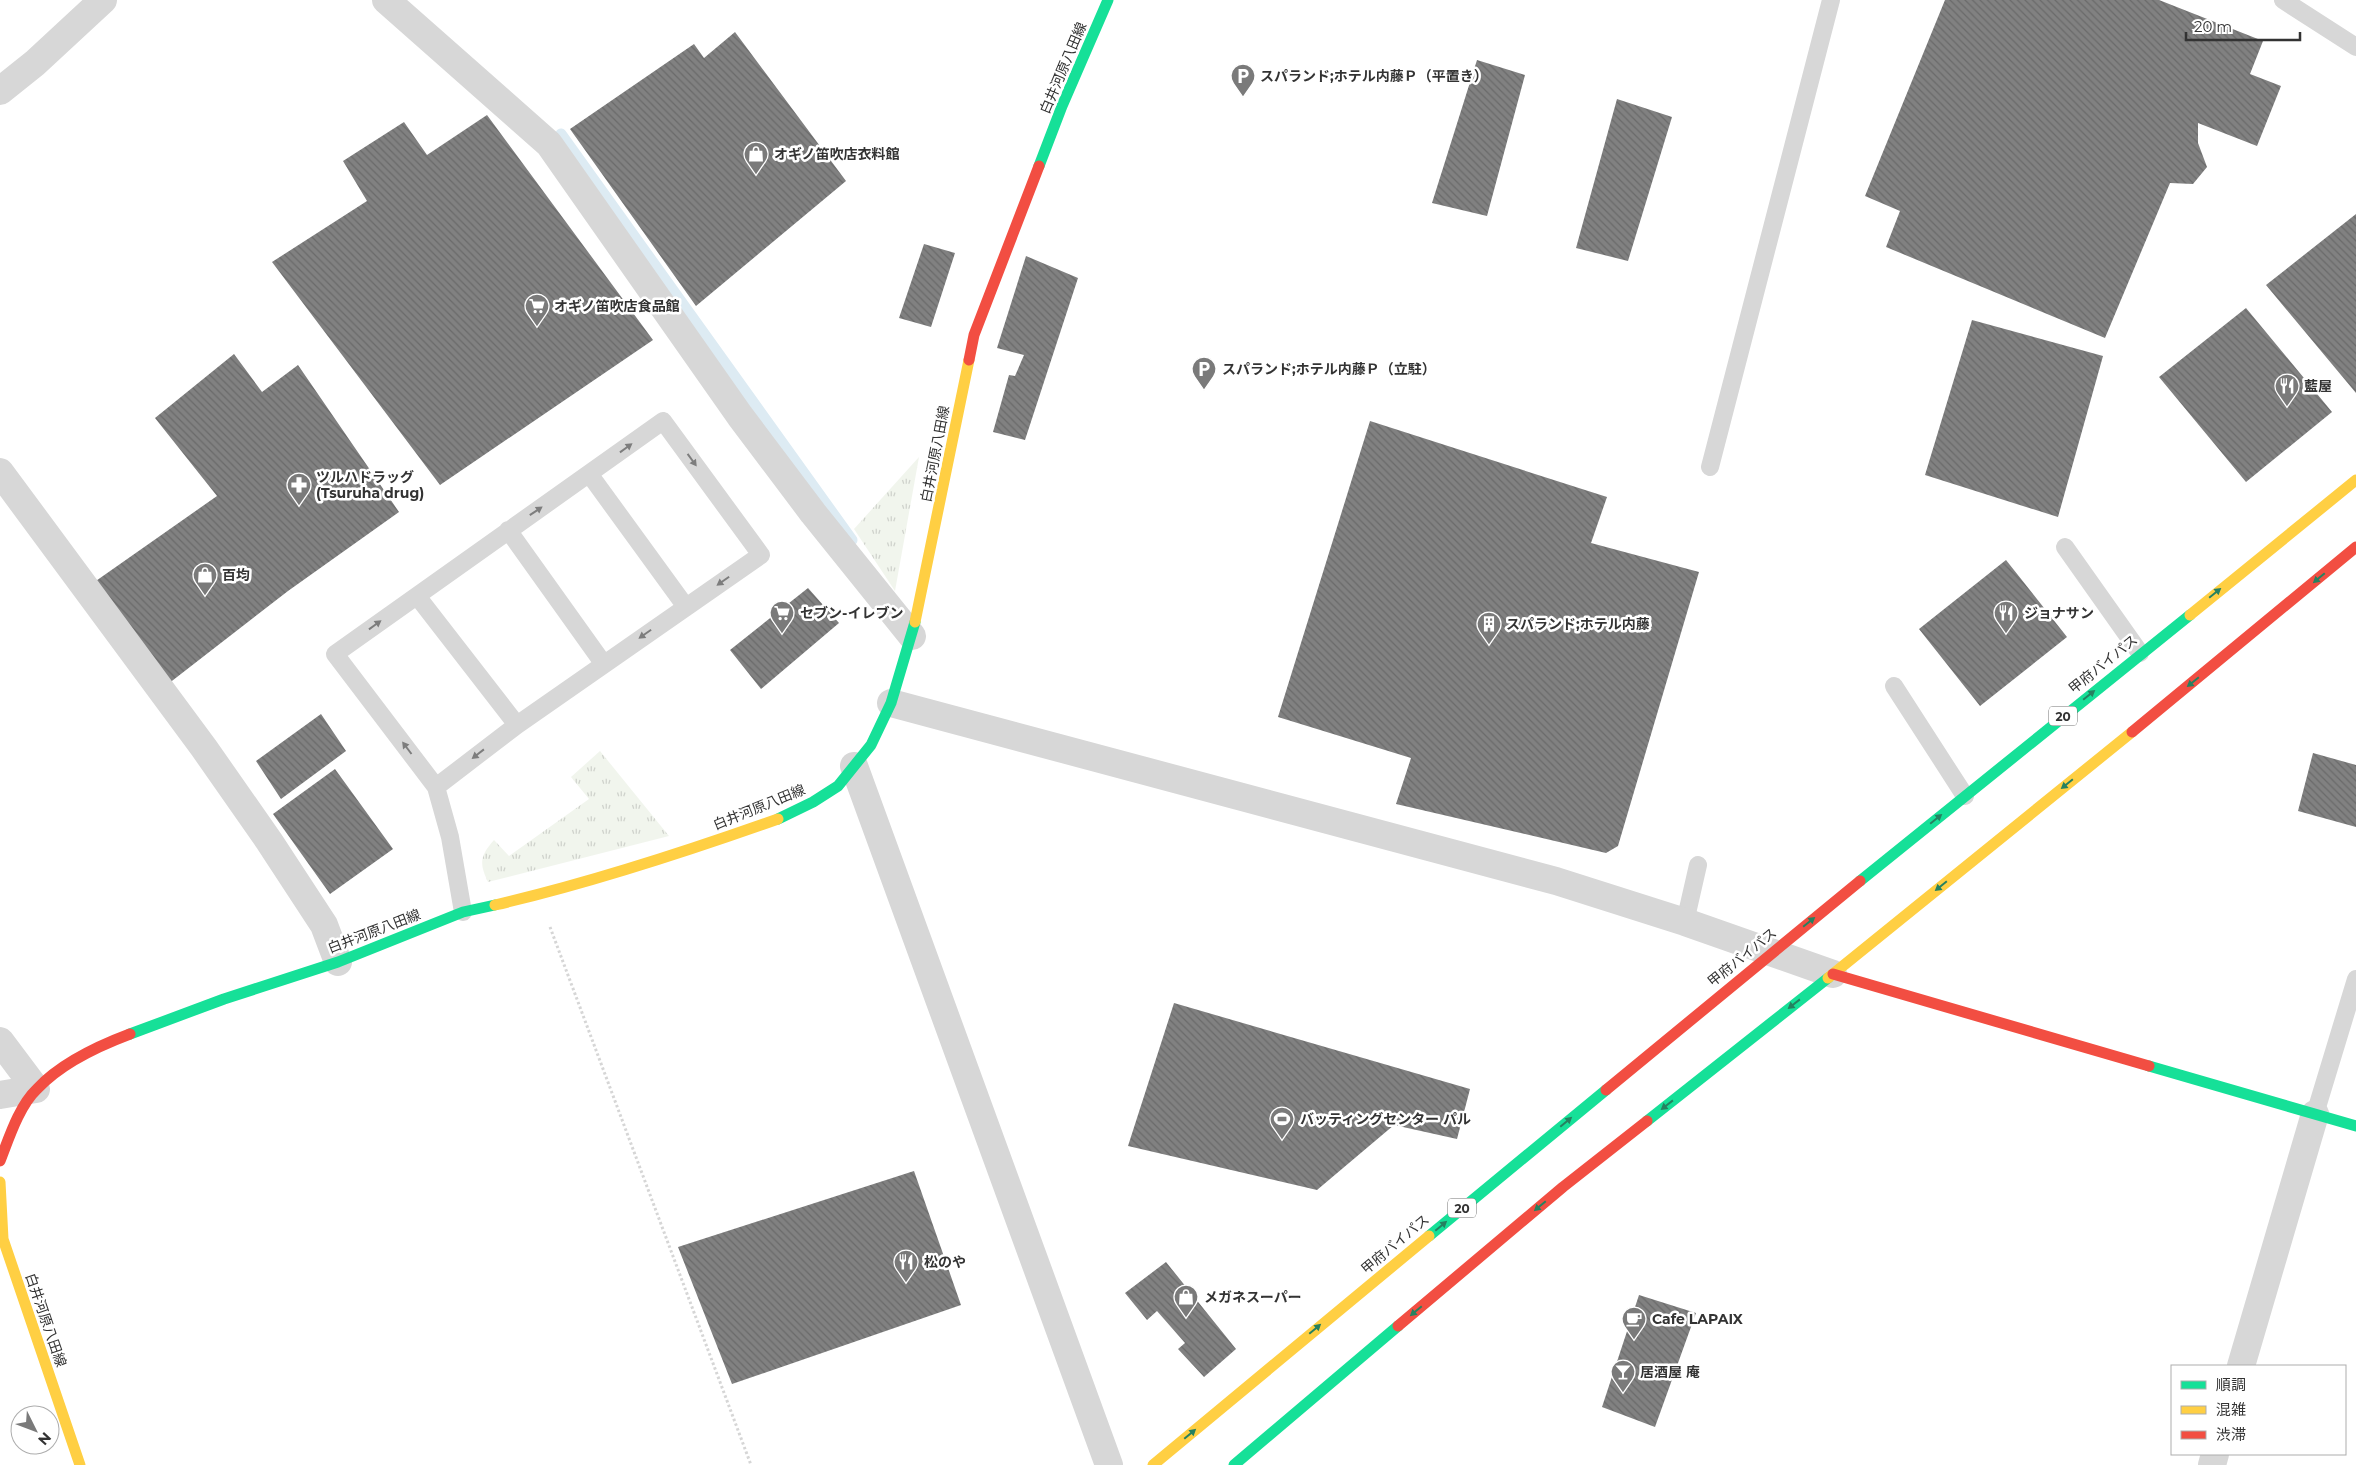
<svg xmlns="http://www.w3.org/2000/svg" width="2356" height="1465" font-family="Montserrat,'Noto Sans JP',sans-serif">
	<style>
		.grass { fill: url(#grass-tufts) }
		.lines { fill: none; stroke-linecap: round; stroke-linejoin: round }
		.stream { stroke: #ddebf3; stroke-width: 11 }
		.building { fill: url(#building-back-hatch) }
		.path { stroke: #d6d6d6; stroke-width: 3; stroke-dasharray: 2.5 2.5; stroke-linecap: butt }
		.lane { stroke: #d7d7d7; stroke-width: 18 }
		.street { stroke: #d7d7d7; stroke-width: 28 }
		.fast { stroke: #16e098; stroke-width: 11 }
		.slow { stroke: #ffcf43; stroke-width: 11 }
		.jam { stroke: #f24e42; stroke-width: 11 }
		.oneway { fill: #7d7d7d }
		.oneway2 { fill: #268160 }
		.labels { text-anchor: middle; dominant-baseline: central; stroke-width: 5; stroke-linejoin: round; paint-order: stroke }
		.shield { fill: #fff; stroke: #707070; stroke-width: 1 }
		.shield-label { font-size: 12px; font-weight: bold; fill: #333 }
		.street-label { font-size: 14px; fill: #333; stroke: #fff }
		.poi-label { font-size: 14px; font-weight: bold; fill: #333; stroke: #fff; text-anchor: start }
	</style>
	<defs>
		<pattern id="grass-tufts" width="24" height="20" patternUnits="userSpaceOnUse" patternTransform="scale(1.25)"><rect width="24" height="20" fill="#f1f5ed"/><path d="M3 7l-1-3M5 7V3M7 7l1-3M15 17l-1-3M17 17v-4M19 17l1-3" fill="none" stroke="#cfd2cc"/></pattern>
		<pattern id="building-back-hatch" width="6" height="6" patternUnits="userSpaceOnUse" patternTransform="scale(1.25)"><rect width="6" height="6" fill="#818181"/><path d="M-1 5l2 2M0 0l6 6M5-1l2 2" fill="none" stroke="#6a6a6a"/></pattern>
	</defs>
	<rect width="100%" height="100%" fill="#fff"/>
	<path class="grass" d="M 919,457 L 895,591 L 854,529 Z
		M 600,751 L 669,836 L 488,882 C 479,863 480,856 494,840 L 509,856 L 589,799 L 571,777 Z"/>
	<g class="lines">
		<path class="stream" d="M 561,134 L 852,540"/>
	</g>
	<path class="building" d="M 1945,0 L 2159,0 L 2263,41 L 2250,74 L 2281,86 L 2257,146 L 2198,123 L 2198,143 L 2207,167 L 2193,184 L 2170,183 L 2105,338 L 1886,247 L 1900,211 L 1865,196 Z
		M 735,32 L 846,181 L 696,306 L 570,129 L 694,44 L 704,58 Z
		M 1477,60 L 1525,75 L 1487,216 L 1432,203 Z
		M 1617,99 L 1672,117 L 1628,261 L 1576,248 Z
		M 487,115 L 653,340 L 440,485 L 272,262 L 367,201 L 343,161 L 404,122 L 427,155 Z
		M 2356,214 L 2356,393 L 2266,285 Z
		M 924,244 L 955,253 L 931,327 L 899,318 Z
		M 1026,256 L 1078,278 L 1025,440 L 993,432 L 1009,375 L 1015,376 L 1024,355 L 997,348 Z
		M 2246,308 L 2332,412 L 2246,482 L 2159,377 Z
		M 1972,320 L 2103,356 L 2058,517 L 1925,475 Z
		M 234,354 L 262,392 L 298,365 L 399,512 L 288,591 L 168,684 L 93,583 L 217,496 L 155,418 Z
		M 1370,421 L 1607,497 L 1591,543 L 1699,572 L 1618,846 L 1606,853 L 1396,804 L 1411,758 L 1278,717 Z
		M 2006,560 L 2067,637 L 1980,706 L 1919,629 Z
		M 808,588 L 839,623 L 761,689 L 730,650 Z
		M 321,714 L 346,751 L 281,799 L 256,761 Z
		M 2313,753 L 2356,765 L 2356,827 L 2298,811 Z
		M 335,769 L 393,849 L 330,894 L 273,814 Z
		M 1174,1003 L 1470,1089 L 1457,1139 L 1394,1125 L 1317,1190 L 1128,1146 Z
		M 914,1171 L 961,1305 L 732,1384 L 678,1247 Z
		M 1166,1262 L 1236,1349 L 1204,1377 L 1178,1349 L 1185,1343 L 1157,1311 L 1147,1320 L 1125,1293 Z
		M 1639,1295 L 1696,1313 L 1655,1427 L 1602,1407 Z"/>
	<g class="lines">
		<path class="path" d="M 550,927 L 751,1465"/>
		<path class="lane" d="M 2283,0 L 2356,47
			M 1710,467 L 1831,0
			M 590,475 L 686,607
			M 508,530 L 603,663
			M 2065,547 L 2140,653
			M 417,596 L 517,725
			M 1894,686 L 1965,796
			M 436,787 L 517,725 L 761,555 L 663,421 L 335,654 L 436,787 L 450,837 L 463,912
			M 1685,922 L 1698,865
			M 2315,1114 L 2356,979"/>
		<path class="street" d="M 386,0 L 549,144 L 740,416 L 813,513 L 912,636
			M 0,91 L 35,63 L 103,0
			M 0,472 L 204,748 L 269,841 L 324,925 L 338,962
			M 891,703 L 1556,881 L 1685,922 L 1833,974
			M 854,766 L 1109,1465
			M 0,1041 L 36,1089 L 0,1095
			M 2241,1366 L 2315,1114
			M 2212,1465 L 2215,1454"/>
		<path class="fast" d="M 1039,166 L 1062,106 L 1108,0
			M 778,819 L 813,802 L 838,786 L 871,745 L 891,703 L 915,622
			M 1860,881 L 2190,615
			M 130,1034 L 224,999 L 338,962 L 463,912 L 495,905
			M 2149,1066 L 2356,1126
			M 1647,1121 L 1828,978
			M 1429,1236 L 1606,1090
			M 1234,1465 L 1398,1326"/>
		<path class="slow" d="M 2190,615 L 2356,480
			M 915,622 L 969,360
			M 495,905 C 591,883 685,852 778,819
			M 1828,978 L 2132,732
			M 0,1182 L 3,1239 L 80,1465
			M 1153,1465 L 1429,1236"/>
		<path class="jam" d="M 969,360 L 974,335 L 1039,166
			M 2132,732 L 2356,547
			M 1833,974 L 2149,1066
			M 1606,1090 L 1860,881
			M 0,1161 C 9,1138 19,1106 37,1089 C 61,1063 98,1046 130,1034
			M 1398,1326 L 1563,1187 L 1647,1121"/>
	</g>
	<defs><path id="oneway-solid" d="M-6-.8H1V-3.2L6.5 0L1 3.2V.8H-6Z" transform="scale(1.25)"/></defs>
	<g class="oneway">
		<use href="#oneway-solid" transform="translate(626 448) rotate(-36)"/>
		<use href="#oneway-solid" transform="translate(692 460) rotate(54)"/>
		<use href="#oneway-solid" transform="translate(536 511) rotate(-34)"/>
		<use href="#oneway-solid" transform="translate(723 581) rotate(145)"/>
		<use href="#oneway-solid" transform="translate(375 625) rotate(-36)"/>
		<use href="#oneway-solid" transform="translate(645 634) rotate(145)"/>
		<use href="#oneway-solid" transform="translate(407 748) rotate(-127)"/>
		<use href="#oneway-solid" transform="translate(478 754) rotate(142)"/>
	</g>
	<g class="oneway2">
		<use href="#oneway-solid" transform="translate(2319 578) rotate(140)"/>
		<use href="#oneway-solid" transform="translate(2215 593) rotate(-39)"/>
		<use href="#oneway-solid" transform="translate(2193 682) rotate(141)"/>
		<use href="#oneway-solid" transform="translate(2089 695) rotate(-39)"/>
		<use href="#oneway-solid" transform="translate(2067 784) rotate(141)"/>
		<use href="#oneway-solid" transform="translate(1936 819) rotate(-39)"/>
		<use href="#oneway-solid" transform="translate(1941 886) rotate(141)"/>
		<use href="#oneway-solid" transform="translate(1809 922) rotate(-39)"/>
		<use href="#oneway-solid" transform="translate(1794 1004) rotate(142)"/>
		<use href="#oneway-solid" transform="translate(1667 1105) rotate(142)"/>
		<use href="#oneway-solid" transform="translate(1566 1122) rotate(-40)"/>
		<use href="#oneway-solid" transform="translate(1540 1206) rotate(140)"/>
		<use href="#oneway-solid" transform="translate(1441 1226) rotate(-40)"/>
		<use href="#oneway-solid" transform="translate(1416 1311) rotate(140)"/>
		<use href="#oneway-solid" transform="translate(1315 1329) rotate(-40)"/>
		<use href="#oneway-solid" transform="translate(1190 1434) rotate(-40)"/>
	</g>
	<defs>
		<symbol id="parking-pin" viewBox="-11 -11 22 30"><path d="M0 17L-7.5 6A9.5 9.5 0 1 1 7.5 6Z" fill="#7a7a7a" stroke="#fff"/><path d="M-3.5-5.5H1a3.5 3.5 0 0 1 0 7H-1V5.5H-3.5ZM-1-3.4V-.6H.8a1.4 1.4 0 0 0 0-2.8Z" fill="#fff"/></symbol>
		<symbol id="shop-pin" viewBox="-11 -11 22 30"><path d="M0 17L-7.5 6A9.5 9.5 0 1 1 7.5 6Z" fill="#7a7a7a" stroke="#fff"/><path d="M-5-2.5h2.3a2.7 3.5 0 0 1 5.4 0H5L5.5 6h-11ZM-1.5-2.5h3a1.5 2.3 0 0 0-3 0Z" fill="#fff"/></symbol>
		<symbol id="supermarket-pin" viewBox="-11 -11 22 30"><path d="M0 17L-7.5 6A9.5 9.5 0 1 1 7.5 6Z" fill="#7a7a7a" stroke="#fff"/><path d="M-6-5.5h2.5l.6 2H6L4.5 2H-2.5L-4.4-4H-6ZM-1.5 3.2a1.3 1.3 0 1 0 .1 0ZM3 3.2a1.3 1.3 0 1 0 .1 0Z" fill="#fff"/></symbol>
		<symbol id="restaurant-pin" viewBox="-11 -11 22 30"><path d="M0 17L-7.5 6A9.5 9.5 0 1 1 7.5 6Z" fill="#7a7a7a" stroke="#fff"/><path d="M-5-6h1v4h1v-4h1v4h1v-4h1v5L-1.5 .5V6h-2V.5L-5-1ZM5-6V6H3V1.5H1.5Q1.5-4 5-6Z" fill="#fff"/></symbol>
		<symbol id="pharmacy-pin" viewBox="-11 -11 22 30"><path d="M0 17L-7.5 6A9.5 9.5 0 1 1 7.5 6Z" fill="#7a7a7a" stroke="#fff"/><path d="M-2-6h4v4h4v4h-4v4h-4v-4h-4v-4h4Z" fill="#fff"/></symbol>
		<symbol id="building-pin" viewBox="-11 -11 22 30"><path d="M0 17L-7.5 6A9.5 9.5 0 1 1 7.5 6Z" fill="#7a7a7a" stroke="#fff"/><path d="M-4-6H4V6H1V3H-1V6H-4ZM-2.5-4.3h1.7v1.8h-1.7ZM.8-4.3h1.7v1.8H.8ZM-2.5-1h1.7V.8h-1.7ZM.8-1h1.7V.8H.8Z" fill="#fff"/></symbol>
		<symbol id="stadium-pin" viewBox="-11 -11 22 30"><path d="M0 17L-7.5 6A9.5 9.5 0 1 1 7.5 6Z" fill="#7a7a7a" stroke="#fff"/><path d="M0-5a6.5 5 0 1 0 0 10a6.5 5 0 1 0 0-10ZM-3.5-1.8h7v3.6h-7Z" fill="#fff"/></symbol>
		<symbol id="cafe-pin" viewBox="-11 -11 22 30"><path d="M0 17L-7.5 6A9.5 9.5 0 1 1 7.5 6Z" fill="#7a7a7a" stroke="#fff"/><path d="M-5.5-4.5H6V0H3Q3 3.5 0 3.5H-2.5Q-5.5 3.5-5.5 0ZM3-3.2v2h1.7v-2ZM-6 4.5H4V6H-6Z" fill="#fff"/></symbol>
		<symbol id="bar-pin" viewBox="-11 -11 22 30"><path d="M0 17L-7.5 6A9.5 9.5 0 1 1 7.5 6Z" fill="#7a7a7a" stroke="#fff"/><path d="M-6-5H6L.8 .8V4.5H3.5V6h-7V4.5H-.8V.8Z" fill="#fff"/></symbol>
	</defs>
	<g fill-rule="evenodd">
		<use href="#parking-pin" x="1229" y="62" width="28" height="38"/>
		<use href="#shop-pin" x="742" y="140" width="28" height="38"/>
		<use href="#supermarket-pin" x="523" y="292" width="28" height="38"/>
		<use href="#parking-pin" x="1190" y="355" width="28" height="38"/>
		<use href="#restaurant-pin" x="2273" y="372" width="28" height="38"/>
		<use href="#pharmacy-pin" x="285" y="471" width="28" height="38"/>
		<use href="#shop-pin" x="191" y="561" width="28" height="38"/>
		<use href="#supermarket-pin" x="768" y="599" width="28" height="38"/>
		<use href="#restaurant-pin" x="1992" y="599" width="28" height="38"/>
		<use href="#building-pin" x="1475" y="610" width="28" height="38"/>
		<use href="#stadium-pin" x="1268" y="1105" width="28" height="38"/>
		<use href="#restaurant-pin" x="892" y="1248" width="28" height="38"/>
		<use href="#shop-pin" x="1172" y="1283" width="28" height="38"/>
		<use href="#cafe-pin" x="1620" y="1305" width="28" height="38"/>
		<use href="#bar-pin" x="1609" y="1358" width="28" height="38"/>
	</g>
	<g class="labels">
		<g class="shield">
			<rect x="2049" y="706.5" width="28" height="19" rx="4"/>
			<rect x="1448" y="1198.5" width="28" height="19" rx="4"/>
		</g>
		<g class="shield-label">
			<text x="2063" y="716">20</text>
			<text x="1462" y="1208">20</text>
		</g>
		<g class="street-label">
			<text transform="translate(1063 68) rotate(-67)">白井河原八田線</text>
			<text transform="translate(935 454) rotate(-79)">白井河原八田線</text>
			<text transform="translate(2103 664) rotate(-39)">甲府バイパス</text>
			<text transform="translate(759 807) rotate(-22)">白井河原八田線</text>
			<text transform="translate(374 931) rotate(-21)">白井河原八田線</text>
			<text transform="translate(1742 957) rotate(-39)">甲府バイパス</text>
			<text transform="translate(1395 1244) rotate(-40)">甲府バイパス</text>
			<text transform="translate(46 1320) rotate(71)">白井河原八田線</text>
		</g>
		<g class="poi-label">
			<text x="1260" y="76">スパランド;ホテル内藤Ｐ（平置き）</text>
			<text x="774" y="154">オギノ笛吹店衣料館</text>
			<text x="554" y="306">オギノ笛吹店食品館</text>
			<text x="1222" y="369">スパランド;ホテル内藤Ｐ（立駐）</text>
			<text x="2304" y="386">藍屋</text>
			<text x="316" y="477">ツルハドラッグ<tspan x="316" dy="16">(Tsuruha drug)</tspan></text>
			<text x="222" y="575">百均</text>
			<text x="800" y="613">セブン-イレブン</text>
			<text x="2024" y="613">ジョナサン</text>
			<text x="1506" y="624">スパランド;ホテル内藤</text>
			<text x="1300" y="1119">バッティングセンター パル</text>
			<text x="924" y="1262">松のや</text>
			<text x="1204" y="1297">メガネスーパー</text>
			<text x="1652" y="1319">Cafe LAPAIX</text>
			<text x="1640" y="1372">居酒屋 庵</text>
		</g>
	</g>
	<rect x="2171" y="1365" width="175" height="90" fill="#ffffff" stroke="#adadad"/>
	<rect x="2181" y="1381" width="25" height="8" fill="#16e098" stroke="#adadad"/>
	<text x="2216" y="1390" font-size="15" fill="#333333">順調</text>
	<rect x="2181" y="1406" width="25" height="8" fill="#ffcf43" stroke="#adadad"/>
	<text x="2216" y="1415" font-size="15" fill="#333333">混雑</text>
	<rect x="2181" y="1431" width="25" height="8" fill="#f24e42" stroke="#adadad"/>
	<text x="2216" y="1440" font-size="15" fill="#333333">渋滞</text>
	<g transform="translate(35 1430) rotate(132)"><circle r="24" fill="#ffffff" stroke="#adadad"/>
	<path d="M0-4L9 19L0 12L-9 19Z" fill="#7a7a7a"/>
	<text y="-8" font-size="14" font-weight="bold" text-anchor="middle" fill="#333333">N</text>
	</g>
	<path d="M2186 32v8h114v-8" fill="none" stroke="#333333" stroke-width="2.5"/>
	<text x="2194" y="32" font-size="15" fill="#333333" stroke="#ffffff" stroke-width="4" paint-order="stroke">20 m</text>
</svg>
